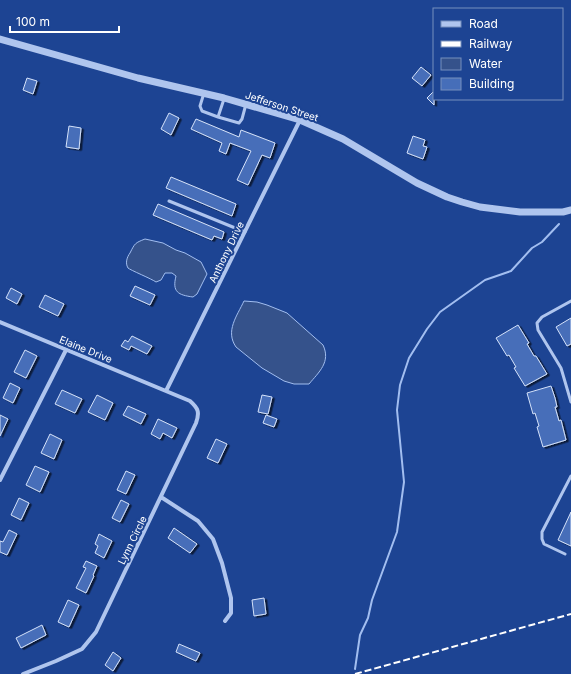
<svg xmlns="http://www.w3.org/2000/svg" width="571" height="674" font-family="Inter,sans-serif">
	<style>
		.water { fill: #35528b; stroke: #a2bef0 }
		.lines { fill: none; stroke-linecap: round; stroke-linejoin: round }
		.stream { stroke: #a2bef0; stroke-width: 2 }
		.building { fill: #466eb9; stroke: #d5e2fa; filter: url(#shadow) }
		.service { stroke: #afc5ee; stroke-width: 3 }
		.minor { stroke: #afc5ee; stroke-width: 4 }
		.tertiary { stroke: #afc5ee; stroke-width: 7 }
		.rail { stroke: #fff; stroke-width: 2; stroke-dasharray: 7 3; stroke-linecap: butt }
		.labels { text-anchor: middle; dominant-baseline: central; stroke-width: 4; stroke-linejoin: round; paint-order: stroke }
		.street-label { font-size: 10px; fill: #fff; stroke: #1d4493 }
	</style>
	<defs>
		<filter id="shadow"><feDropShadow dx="2.5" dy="1.5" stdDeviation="0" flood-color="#0009"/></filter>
	</defs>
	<rect width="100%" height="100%" fill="#1d4493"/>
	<path class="water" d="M 145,239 L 163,243 L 176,250 L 185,253 L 201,262 L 207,274 L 197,294 L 193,297 C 178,295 172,292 176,276 L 172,273 L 165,273 L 161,280 L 156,282 C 152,279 130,270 128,268 C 125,263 127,257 130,253 C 135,243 135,243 145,239 Z
		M 244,301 L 257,302 L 267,305 L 287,313 L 323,345 C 331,362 319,372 309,384 L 294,384 L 284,381 L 262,368 L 236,347 C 225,331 237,316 244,301 Z"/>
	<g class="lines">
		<path class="stream" d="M 355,669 L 360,635 L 368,618 L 372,600 L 397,532 L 404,482 L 397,410 L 400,385 L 409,358 L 427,329 L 440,312 L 485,280 L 511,271 L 532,248 L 542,242 L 559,224"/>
	</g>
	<path class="building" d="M 421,67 L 431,75 L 422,86 L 412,78 Z
		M 27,78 L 37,81 L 33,94 L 23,90 Z
		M 434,91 L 434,105 L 427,98 Z
		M 169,113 L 179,118 L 171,135 L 161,129 Z
		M 196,119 L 239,137 L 241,130 L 275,143 L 270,158 L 262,155 L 248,185 L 237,180 L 251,151 L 230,143 L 226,154 L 219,151 L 222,143 L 191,129 Z
		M 69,126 L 81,128 L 79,149 L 66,147 Z
		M 413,136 L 425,140 L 423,146 L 427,147 L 423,159 L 407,153 Z
		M 171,177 L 236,204 L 232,216 L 166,188 Z
		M 158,204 L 224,232 L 222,239 L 214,236 L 212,240 L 153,215 Z
		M 135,286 L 155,295 L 150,305 L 130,296 Z
		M 11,288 L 22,294 L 17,304 L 6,298 Z
		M 45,295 L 64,304 L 58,316 L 39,307 Z
		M 571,318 L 571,344 L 567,346 L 556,327 Z
		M 518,325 L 529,343 L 527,344 L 534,356 L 536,356 L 547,374 L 525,386 L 514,368 L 516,367 L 509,355 L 507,356 L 496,338 Z
		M 132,336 L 152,346 L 147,354 L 131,346 L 129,350 L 121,346 L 125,340 L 128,342 Z
		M 25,350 L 37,356 L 26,378 L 14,372 Z
		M 10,383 L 20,388 L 13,403 L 3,398 Z
		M 551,386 L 555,398 L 557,407 L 555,407 L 559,421 L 561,420 L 566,440 L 543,447 L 537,427 L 539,426 L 535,413 L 533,414 L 527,393 Z
		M 62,390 L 82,399 L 75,413 L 55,404 Z
		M 97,395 L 113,403 L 105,420 L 88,412 Z
		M 262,395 L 272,397 L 268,414 L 258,412 Z
		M 128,406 L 146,414 L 141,424 L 123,415 Z
		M 0,415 L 8,419 L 0,436 Z
		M 266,415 L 277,419 L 274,427 L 263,423 Z
		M 158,419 L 177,428 L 172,438 L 163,433 L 160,439 L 151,434 Z
		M 50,434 L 62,440 L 54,459 L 41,453 Z
		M 216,439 L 227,444 L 218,463 L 207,458 Z
		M 35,466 L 49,472 L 40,492 L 26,485 Z
		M 126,471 L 135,475 L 126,494 L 117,490 Z
		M 19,498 L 29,503 L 21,520 L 11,515 Z
		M 121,500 L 129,504 L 120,522 L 112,518 Z
		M 571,512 L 571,546 L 558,540 Z
		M 174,528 L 197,544 L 190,553 L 168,538 Z
		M 9,530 L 17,534 L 7,555 L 0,552 L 0,541 L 3,542 Z
		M 99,534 L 112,541 L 104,558 L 95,553 L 98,546 L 95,544 Z
		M 86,561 L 97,566 L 93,575 L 94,576 L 86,593 L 76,588 L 86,568 L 83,567 Z
		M 264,598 L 266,614 L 254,616 L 252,600 Z
		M 68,600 L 79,605 L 69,627 L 58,622 Z
		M 42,625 L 46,635 L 21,648 L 16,638 Z
		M 179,644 L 200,653 L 196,661 L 176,652 Z
		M 113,652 L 121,658 L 113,671 L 105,665 Z"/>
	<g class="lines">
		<path class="service" d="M 204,93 L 200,106 L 202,111 L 218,117 L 224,99
			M 218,117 L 239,123 L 242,119 L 246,104
			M 169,201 L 245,232
			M 571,301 L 542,317 L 537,323 L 538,330 L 561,368 L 571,402
			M 565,554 L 544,544 L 542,539 L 542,532 L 571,476"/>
		<path class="minor" d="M 0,322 L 190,401 C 198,408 200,412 196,423 L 96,632 L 82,649 L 56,661 L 23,674
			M 166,391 L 300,120
			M 0,480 L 66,350
			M 161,497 L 198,521 L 213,539 L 222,563 L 231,598 L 231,613 L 225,621"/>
		<path class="tertiary" d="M 0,39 L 138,78 L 224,98 L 300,120 L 343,139 L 417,183 L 447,197 L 462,202 L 480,207 L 520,212 L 563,212 L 571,210"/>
		<path class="rail" d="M 355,674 L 571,614"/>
	</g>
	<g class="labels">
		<g class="street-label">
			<text transform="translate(282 106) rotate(18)">Jefferson Street</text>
			<text transform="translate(226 252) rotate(-64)">Anthony Drive</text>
			<text transform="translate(86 349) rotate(22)">Elaine Drive</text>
			<text transform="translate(132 540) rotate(-64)">Lynn Circle</text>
		</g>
	</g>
	<rect x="433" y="8" width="130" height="92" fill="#1d4493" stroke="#778fbe"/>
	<rect x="441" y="21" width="20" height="6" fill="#afc5ee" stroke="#778fbe"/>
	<text x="469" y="28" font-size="12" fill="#ffffff">Road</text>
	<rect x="441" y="41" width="20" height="6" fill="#ffffff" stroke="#778fbe"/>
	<text x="469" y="48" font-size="12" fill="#ffffff">Railway</text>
	<rect x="441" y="58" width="20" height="12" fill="#35528b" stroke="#778fbe"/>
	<text x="469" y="68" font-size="12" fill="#ffffff">Water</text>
	<rect x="441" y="78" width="20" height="12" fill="#466eb9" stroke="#778fbe"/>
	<text x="469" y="88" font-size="12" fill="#ffffff">Building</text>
	<path d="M10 26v6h109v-6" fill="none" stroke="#ffffff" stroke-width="2"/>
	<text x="16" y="26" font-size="12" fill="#ffffff" stroke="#1d4493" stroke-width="3" paint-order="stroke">100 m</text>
</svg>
